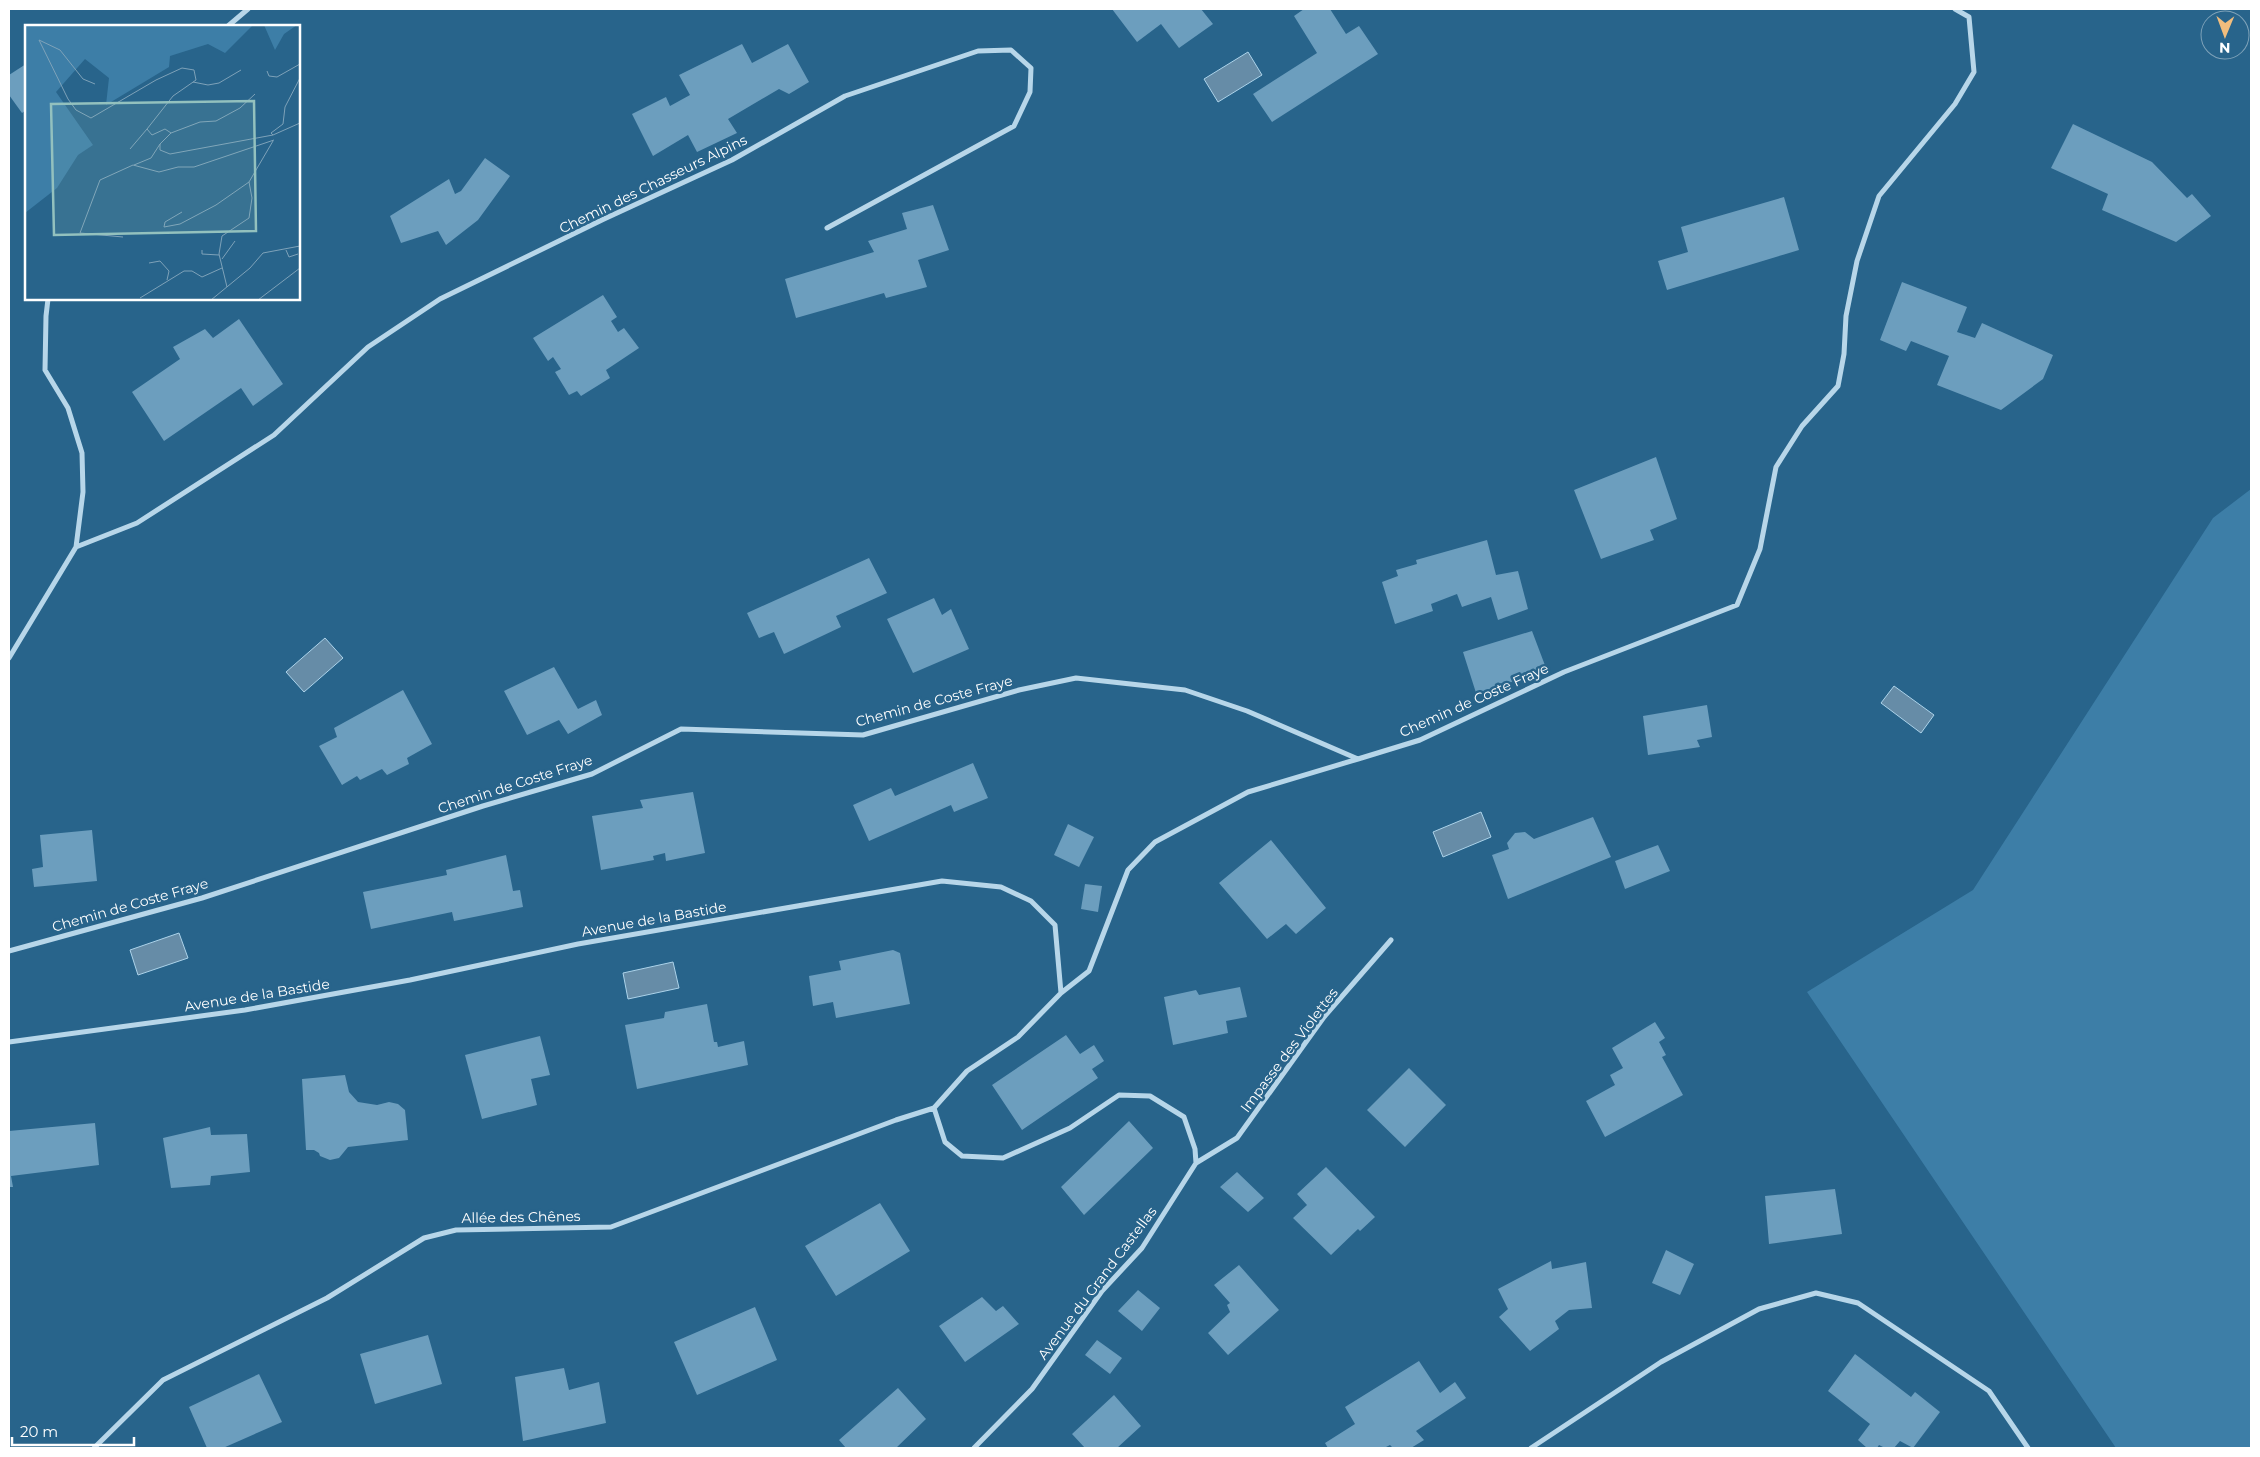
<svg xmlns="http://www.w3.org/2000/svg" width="2260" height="1457" font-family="Montserrat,sans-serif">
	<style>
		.green { fill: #3d7ea7 }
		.water { fill: #668ca7; stroke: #acd3ea }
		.building { fill: #6c9ebe }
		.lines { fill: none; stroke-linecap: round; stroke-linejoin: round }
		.street { stroke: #b7d6e9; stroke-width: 5 }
		.labels { text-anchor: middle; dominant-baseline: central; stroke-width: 5; stroke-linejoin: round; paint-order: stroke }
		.street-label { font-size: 14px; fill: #fff; stroke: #28648b }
		.inset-road { fill: none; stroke: #7ea2b9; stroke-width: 1 }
		.view { fill: #93c1be; fill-opacity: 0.15; stroke: #93c1be; stroke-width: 2.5 }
		.inset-edge { fill: none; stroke: #fff; stroke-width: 2.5 }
	</style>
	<rect width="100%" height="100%" fill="#28648b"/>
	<path class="green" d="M 2251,489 L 2251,1448 L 2116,1448 L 1807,992 L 1973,890 L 2213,518 Z"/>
	<path class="water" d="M 1248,52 L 1262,75 L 1218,102 L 1204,79 Z
		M 325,638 L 343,658 L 304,692 L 286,672 Z
		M 1894,686 L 1934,715 L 1921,733 L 1881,703 Z
		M 1481,812 L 1491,837 L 1443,857 L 1433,832 Z
		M 179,933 L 188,958 L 138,975 L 130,950 Z
		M 673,962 L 679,988 L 628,999 L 623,973 Z"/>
	<path class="building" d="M 1112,9 L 1201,9 L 1213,24 L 1179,48 L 1161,24 L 1137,42 Z
		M 1304,9 L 1330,9 L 1346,34 L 1359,26 L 1378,54 L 1272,122 L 1253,94 L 1317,53 L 1294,16 Z
		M 742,44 L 752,63 L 788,44 L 809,82 L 789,94 L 779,89 L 728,119 L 737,133 L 697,152 L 688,135 L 653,156 L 632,114 L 666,97 L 670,106 L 690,95 L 679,75 Z
		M 26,64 L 26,110 L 22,113 L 9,95 L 9,75 Z
		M 2073,124 L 2152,162 L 2187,198 L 2192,194 L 2211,216 L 2176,242 L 2102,210 L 2108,194 L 2051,168 Z
		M 485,158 L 510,176 L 478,220 L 446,245 L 438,231 L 401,243 L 390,216 L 449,179 L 455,194 L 461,191 Z
		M 1784,197 L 1799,250 L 1667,290 L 1658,261 L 1688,252 L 1681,227 Z
		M 933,205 L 949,250 L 918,260 L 927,287 L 886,298 L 884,293 L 796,318 L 785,279 L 874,252 L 868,241 L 907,229 L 902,213 Z
		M 1902,282 L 1967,307 L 1957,332 L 1975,338 L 1982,323 L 2053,355 L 2043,379 L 2001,410 L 1937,385 L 1949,356 L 1911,341 L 1906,351 L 1880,340 Z
		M 603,295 L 617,317 L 611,321 L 618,332 L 624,328 L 639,348 L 606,370 L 610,378 L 581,396 L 577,391 L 569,395 L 555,372 L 561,369 L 553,357 L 548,361 L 533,338 Z
		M 239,319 L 283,384 L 253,406 L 241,388 L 164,441 L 132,392 L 180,359 L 173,347 L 205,329 L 213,338 Z
		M 1656,457 L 1677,519 L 1650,530 L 1654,540 L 1601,559 L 1574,490 Z
		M 1487,540 L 1496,575 L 1518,571 L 1528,609 L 1498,620 L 1491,597 L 1462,607 L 1457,594 L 1431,604 L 1433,611 L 1395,624 L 1382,582 L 1398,576 L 1396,570 L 1417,564 L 1416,560 Z
		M 869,558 L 887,593 L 836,616 L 841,627 L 784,654 L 774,632 L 759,638 L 747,613 Z
		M 934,598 L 942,615 L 951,609 L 969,649 L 913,673 L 887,619 Z
		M 1532,631 L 1546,668 L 1477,696 L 1463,652 Z
		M 554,667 L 578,709 L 596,700 L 602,715 L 568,734 L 559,720 L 527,735 L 504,691 Z
		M 403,690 L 432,744 L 407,758 L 409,764 L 387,775 L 382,769 L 360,780 L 357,776 L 342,785 L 319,746 L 337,737 L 334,728 Z
		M 1707,705 L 1712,737 L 1697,740 L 1700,747 L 1648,755 L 1643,716 Z
		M 973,763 L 988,798 L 954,812 L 951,805 L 869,841 L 853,805 L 891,788 L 895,796 Z
		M 693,792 L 705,853 L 666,861 L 665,853 L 653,856 L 654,860 L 601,870 L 592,816 L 643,808 L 640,800 Z
		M 1593,817 L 1611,857 L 1508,899 L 1492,855 L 1509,849 L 1507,843 L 1515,833 L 1525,832 L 1534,839 Z
		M 1068,824 L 1094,837 L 1079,867 L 1054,855 Z
		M 92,830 L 97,881 L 34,887 L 32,869 L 43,867 L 40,835 Z
		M 1271,840 L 1326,908 L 1296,934 L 1286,924 L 1267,939 L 1219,883 Z
		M 1658,845 L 1670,871 L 1625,889 L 1615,861 Z
		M 506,855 L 513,891 L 520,890 L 523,907 L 454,921 L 452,912 L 371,929 L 363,892 L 447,875 L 446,870 Z
		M 1085,884 L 1102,886 L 1098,912 L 1081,909 Z
		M 893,950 L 900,953 L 910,1004 L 836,1018 L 833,1002 L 813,1006 L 809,976 L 841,970 L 839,961 Z
		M 1240,987 L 1247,1017 L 1226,1021 L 1228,1033 L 1173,1045 L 1164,997 L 1196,990 L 1199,995 Z
		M 707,1004 L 714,1042 L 717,1042 L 718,1047 L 744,1041 L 748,1065 L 637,1089 L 625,1025 L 664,1018 L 665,1012 Z
		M 1655,1022 L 1665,1038 L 1659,1042 L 1666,1055 L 1662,1057 L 1683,1095 L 1605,1137 L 1586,1101 L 1615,1085 L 1610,1075 L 1623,1068 L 1612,1048 Z
		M 1066,1035 L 1080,1054 L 1094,1045 L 1104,1061 L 1092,1069 L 1098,1078 L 1022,1130 L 992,1085 Z
		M 540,1036 L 550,1075 L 531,1079 L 537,1105 L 482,1119 L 465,1055 Z
		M 1409,1068 L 1446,1105 L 1405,1147 L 1367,1110 Z
		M 345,1075 L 349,1092 L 358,1102 L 377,1105 L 389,1102 L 398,1104 L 405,1110 L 408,1140 L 348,1147 L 339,1158 L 330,1160 L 320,1156 L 319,1153 L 314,1150 L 306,1150 L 302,1079 Z
		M 1129,1121 L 1153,1148 L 1084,1215 L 1061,1187 Z
		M 95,1123 L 99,1165 L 11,1176 L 13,1187 L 9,1187 L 9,1131 Z
		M 210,1127 L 211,1135 L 247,1134 L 250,1172 L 211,1176 L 210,1185 L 171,1188 L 163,1138 Z
		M 1326,1167 L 1375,1217 L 1360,1231 L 1358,1229 L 1331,1255 L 1293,1218 L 1307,1205 L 1297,1194 Z
		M 1237,1172 L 1264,1198 L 1248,1212 L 1220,1187 Z
		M 1835,1189 L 1842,1234 L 1769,1244 L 1765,1196 Z
		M 880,1203 L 910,1251 L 836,1296 L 805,1246 Z
		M 1666,1250 L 1694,1264 L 1680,1295 L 1652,1283 Z
		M 1551,1261 L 1552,1269 L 1586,1262 L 1592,1308 L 1569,1310 L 1555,1321 L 1559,1329 L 1530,1351 L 1499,1317 L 1508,1309 L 1498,1289 Z
		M 1239,1265 L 1279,1310 L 1228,1355 L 1208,1333 L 1230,1312 L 1227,1305 L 1230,1303 L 1214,1285 Z
		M 1138,1290 L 1160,1308 L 1142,1331 L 1118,1311 Z
		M 982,1297 L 996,1311 L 1003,1306 L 1019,1324 L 965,1362 L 939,1326 Z
		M 755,1307 L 777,1360 L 697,1395 L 674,1342 Z
		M 428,1335 L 442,1384 L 375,1404 L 360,1354 Z
		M 1097,1340 L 1122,1358 L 1110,1374 L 1085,1355 Z
		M 1855,1354 L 1911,1397 L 1915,1392 L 1940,1412 L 1913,1448 L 1900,1441 L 1894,1448 L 1885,1448 L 1879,1445 L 1877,1448 L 1867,1448 L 1858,1440 L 1870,1424 L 1828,1391 Z
		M 1419,1361 L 1440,1393 L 1455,1382 L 1466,1398 L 1416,1431 L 1424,1440 L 1411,1448 L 1393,1448 L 1390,1445 L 1384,1448 L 1328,1448 L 1325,1443 L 1355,1424 L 1345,1407 Z
		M 564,1368 L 569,1390 L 599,1382 L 606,1423 L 523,1441 L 515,1377 Z
		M 259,1374 L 282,1422 L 223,1448 L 207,1448 L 189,1407 Z
		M 898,1388 L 926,1419 L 896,1448 L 846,1448 L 839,1440 Z
		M 1114,1395 L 1141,1426 L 1117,1448 L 1085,1448 L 1072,1434 Z"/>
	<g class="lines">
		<path class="street" d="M 228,26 L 248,9
			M 76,547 L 137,523 L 274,435 L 368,347 L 440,299 L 604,219 L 732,160 L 845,96 L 978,51 L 1011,50 L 1031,68 L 1030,92 L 1014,126 L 827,228
			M 9,658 L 76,547 L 83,492 L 82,453 L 68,408 L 45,370 L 46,316 L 48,299
			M 9,951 L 202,898 L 483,806 L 592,774 L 681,729 L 863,735 L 1019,690 L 1076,678 L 1185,690 L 1247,711 L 1358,759 L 1420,740 L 1564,672 L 1737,605 L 1760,549 L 1776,467 L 1802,426 L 1838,386 L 1844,354 L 1846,316 L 1857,261 L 1879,196 L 1955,104 L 1974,72 L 1969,17 L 1955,9
			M 1061,993 L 1089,971 L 1128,870 L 1155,842 L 1248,792 L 1358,759
			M 9,1042 L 245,1010 L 410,980 L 578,944 L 942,881 L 1001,887 L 1031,901 L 1055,925 L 1061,993 L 1018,1037 L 967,1071 L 934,1108
			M 934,1108 L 945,1142 L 962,1156 L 1003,1158 L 1070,1128 L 1119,1095 L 1150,1096 L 1184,1117 L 1195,1149 L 1196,1163 L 1142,1248 L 1102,1291 L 1032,1389 L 974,1448
			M 1196,1163 L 1237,1138 L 1324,1017 L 1391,940
			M 94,1448 L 163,1380 L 327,1298 L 424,1238 L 456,1230 L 611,1227 L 896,1120 L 934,1108
			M 1531,1448 L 1661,1362 L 1759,1309 L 1816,1293 L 1858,1303 L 1989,1391 L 2028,1448"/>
	</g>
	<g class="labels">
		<g class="street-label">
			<text transform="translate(653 184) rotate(-26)">Chemin des Chasseurs Alpins</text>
			<text transform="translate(1474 700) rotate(-24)">Chemin de Coste Fraye</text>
			<text transform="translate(934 701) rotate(-15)">Chemin de Coste Fraye</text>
			<text transform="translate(515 784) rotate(-18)">Chemin de Coste Fraye</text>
			<text transform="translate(130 905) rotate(-16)">Chemin de Coste Fraye</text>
			<text transform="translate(654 919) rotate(-10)">Avenue de la Bastide</text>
			<text transform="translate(257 995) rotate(-9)">Avenue de la Bastide</text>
			<text transform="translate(1289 1050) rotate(-53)">Impasse des Violettes</text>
			<text transform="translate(521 1217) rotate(-1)">Allée des Chênes</text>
			<text transform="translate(1097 1283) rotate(-53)">Avenue du Grand Castellas</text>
		</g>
	</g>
	<g transform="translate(25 25)">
		<rect width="275" height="275" fill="#28648b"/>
		<path d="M 0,0 L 228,0 L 200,28 L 183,19 L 145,31 L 144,42 L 81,80 L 84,53 L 60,34 L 31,67 L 68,120 L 53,130 L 32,163 L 0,188 ZM 239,0 L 275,0 L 275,2 L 272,0 L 259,9 L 250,25 Z" fill="#3d7ea7"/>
		<path class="inset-road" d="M 14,15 L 43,74 L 51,85 L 66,93 L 131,55 L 157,43 L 169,45 L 171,55 L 148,71 L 122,104 L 127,110 L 140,104 L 146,108M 14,15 L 35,25 L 58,54 L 70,59M 242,46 L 244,51 L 252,52 L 275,39M 168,57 L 183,60 L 194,58 L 216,45M 230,69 L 215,83 L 191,96 L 175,97 L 146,108 L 135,119 L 135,125 L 145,129 L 248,110 L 275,98M 248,110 L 246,108 L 258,99 L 260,82 L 275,53M 105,124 L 122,104M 109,140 L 126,133 L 135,119M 157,187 L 140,197 L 139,202 L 155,199 L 191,180 L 224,157M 98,212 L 55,208 L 75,155 L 108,140 L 134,147 L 153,142 L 169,142 L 249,115M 177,225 L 177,229 L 194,230M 261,225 L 264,232 L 273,229M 197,234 L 210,216M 124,238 L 135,236 L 144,246 L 142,255M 202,262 L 194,229 L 197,211 L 224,193 L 227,173 L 224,157 L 248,116M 115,273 L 159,246 L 167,246 L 177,252 L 197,243M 186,275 L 225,243 L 238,228 L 275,221M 233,275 L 275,243"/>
		<path class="view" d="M 229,76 L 231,206 L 29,210 L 26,79 Z"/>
		<rect width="275" height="275" class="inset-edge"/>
	</g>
	<rect width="2260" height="1457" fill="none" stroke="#ffffff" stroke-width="20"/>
	<g transform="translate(2225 35) rotate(181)"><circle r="24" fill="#28648b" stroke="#7ea2b9"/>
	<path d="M0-4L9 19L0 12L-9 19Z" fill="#f1bd7d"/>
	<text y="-8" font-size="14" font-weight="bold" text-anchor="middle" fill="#ffffff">N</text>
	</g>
	<path d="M12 1437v8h122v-8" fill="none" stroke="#ffffff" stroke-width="2.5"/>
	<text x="20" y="1437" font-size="15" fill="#ffffff" stroke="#28648b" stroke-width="4" paint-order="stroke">20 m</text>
</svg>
